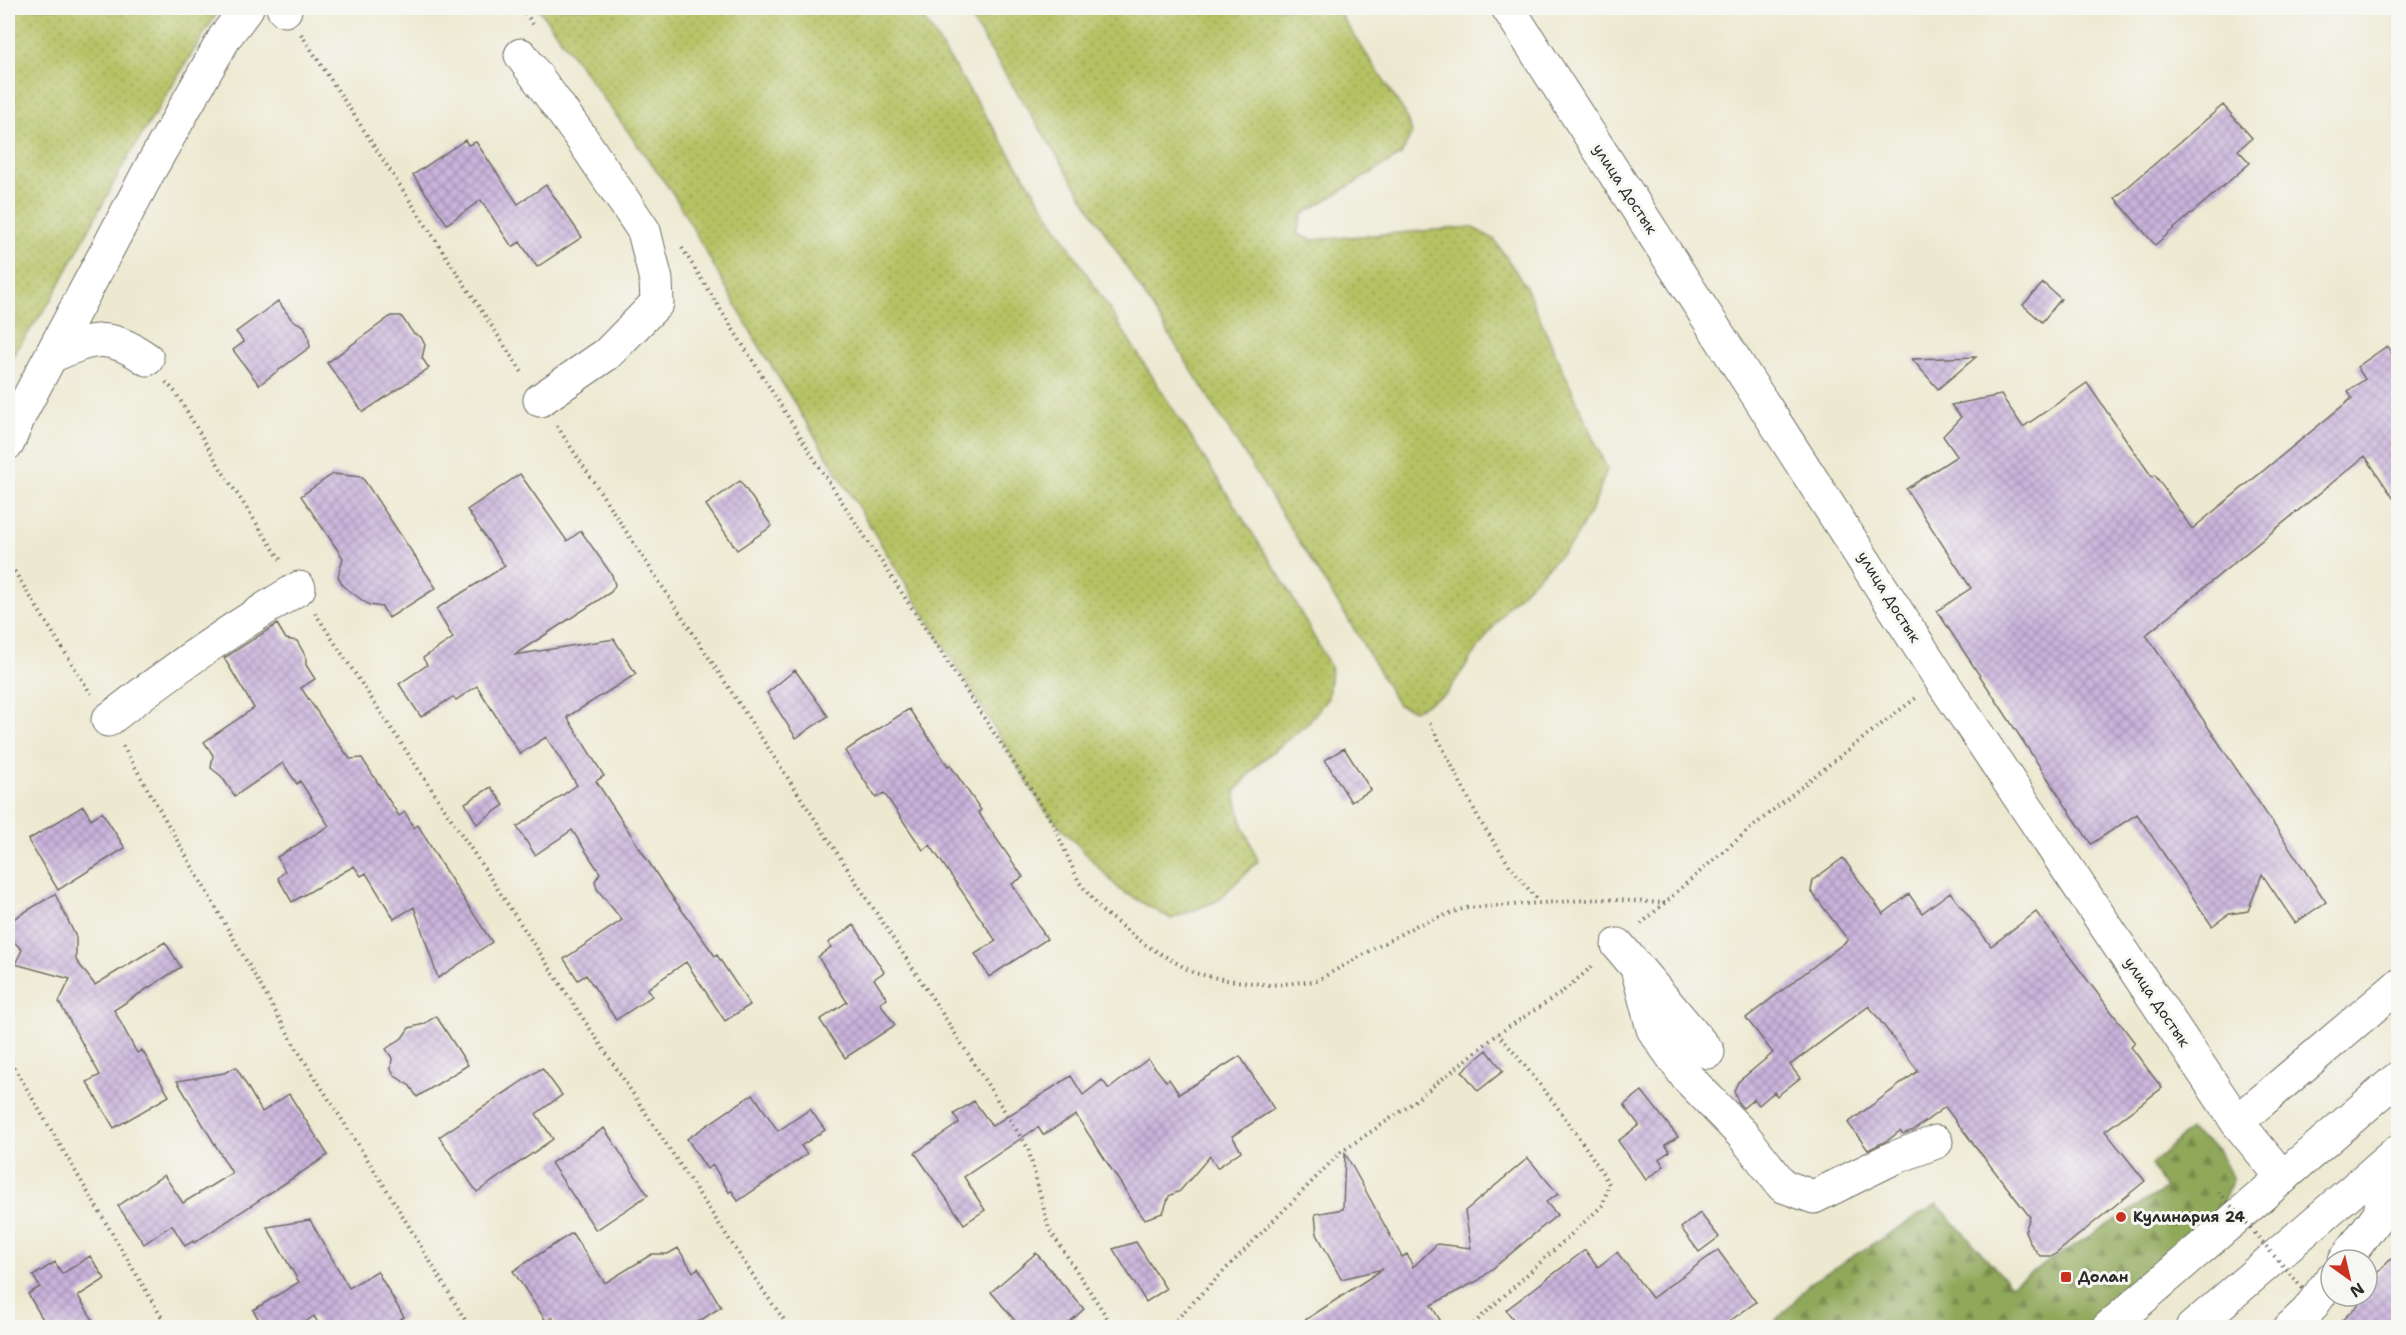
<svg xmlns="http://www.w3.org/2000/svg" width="2406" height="1335" font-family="'Shantell Sans',sans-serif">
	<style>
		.green { fill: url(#green-dots); stroke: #707648; stroke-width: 1.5 }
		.forest { fill: url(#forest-firs); stroke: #5e6a42; stroke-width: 1.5 }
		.building { fill: url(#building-cross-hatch) }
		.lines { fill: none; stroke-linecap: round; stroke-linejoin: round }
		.minor-casing { stroke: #6f6e65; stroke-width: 35 }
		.major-casing { stroke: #6f6e65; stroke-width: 35 }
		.highway-casing { stroke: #6f6e65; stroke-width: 35 }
		.path { stroke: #6f6e65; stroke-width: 4; stroke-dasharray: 1.5 4.5; stroke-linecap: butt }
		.minor { stroke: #fff; stroke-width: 33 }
		.major { stroke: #fff; stroke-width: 33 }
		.highway { stroke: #fff; stroke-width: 33 }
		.path-bridge { stroke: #6f6e65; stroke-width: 4; stroke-dasharray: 1.5 4.5; stroke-linecap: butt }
		.poi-dot { fill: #c8321e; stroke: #f6f6f2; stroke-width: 2 }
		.labels { text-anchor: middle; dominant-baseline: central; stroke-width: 6; stroke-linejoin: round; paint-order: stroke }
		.street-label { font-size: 15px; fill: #2b2b2b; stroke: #f6f6f2 }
		.poi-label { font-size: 15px; font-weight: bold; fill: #2b2b2b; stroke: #f6f6f2; text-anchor: start }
	</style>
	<defs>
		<pattern id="green-dots" width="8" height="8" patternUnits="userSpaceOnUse" patternTransform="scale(1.5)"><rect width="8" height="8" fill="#b5c264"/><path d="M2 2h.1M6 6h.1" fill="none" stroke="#939e53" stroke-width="1.8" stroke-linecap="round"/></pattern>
		<pattern id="forest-firs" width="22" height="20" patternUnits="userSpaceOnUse" patternTransform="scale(1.5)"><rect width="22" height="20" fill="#90a85a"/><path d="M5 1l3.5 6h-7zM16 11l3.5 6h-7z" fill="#76894b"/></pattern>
		<pattern id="building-cross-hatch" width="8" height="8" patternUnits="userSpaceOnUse" patternTransform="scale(1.5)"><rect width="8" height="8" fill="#cab3dc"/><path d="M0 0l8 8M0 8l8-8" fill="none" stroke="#a492b3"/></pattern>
	</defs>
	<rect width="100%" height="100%" fill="#f6f6f2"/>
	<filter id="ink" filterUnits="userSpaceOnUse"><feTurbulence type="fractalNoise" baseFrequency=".0167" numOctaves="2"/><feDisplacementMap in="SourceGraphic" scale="12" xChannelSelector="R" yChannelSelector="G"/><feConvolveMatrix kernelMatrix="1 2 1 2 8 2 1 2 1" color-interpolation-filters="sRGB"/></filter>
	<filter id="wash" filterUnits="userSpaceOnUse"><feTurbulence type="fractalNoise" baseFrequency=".008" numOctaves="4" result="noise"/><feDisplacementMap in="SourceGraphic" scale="24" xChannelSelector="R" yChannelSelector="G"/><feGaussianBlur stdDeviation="1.35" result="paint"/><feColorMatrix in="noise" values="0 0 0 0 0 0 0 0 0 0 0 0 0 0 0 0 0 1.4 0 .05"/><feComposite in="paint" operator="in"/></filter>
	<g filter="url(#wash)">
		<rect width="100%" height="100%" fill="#ede9d1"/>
		<path class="green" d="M 8,8 L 220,8 L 124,164 L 51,300 L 8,362 Z
			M 538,8 L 917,8 L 1286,586 L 1331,668 L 1328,698 L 1307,724 L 1258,764 L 1235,792 L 1242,823 L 1258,861 L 1217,901 L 1171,919 L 1120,890 L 1044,809 L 755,339 L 674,195 Z
			M 964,8 L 1336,8 L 1405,113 L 1412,133 L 1401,155 L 1303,214 L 1297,234 L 1312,240 L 1471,227 L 1494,239 L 1526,287 L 1607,469 L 1594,505 L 1573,542 L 1508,606 L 1446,694 L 1415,710 L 1398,705 L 1356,632 Z"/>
		<path class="forest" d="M 2189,1130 L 2218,1149 L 2233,1179 L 2211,1230 L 2098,1327 L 1770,1328 L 1811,1282 L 1937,1204 L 2011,1285 L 2165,1189 L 2151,1165 Z"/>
		<g id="blocks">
			<path class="building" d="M 2223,105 L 2252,138 L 2238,150 L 2250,163 L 2155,245 L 2115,198 Z
				M 465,140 L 468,145 L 476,142 L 518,204 L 546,185 L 582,237 L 537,267 L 520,242 L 512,247 L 481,200 L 447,224 L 413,175 Z
				M 2043,283 L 2061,299 L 2042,322 L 2023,305 Z
				M 278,301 L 292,320 L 304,326 L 308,335 L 310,347 L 259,385 L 233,350 L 244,342 L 236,332 Z
				M 391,316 L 401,316 L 413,333 L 421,337 L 425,345 L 422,358 L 429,368 L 363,412 L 327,363 Z
				M 2387,346 L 2398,363 L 2398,505 L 2365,456 L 2146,635 L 2326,902 L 2295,923 L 2262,874 L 2248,911 L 2229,914 L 2212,926 L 2137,814 L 2091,844 L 1937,611 L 1971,588 L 1906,489 L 1957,456 L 1943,436 L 1961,417 L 1951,405 L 2001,395 L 2023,427 L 2087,383 L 2152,477 L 2155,475 L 2192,529 L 2352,398 L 2348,391 L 2365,379 L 2357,367 Z
				M 1976,357 L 1938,389 L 1912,359 Z
				M 333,474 L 362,477 L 436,588 L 389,618 L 382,607 L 369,605 L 343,586 L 338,576 L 343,558 L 301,496 Z
				M 520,474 L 567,541 L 581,531 L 612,575 L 615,585 L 611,592 L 514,655 L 614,639 L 636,674 L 567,717 L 604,776 L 596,781 L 663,884 L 715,956 L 717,955 L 750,1005 L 725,1021 L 686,962 L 647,989 L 652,996 L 616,1020 L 586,975 L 578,980 L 564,959 L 622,920 L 597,889 L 595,881 L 600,873 L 572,830 L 535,855 L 517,827 L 577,785 L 546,737 L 520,754 L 477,686 L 456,700 L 453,697 L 421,717 L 399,684 L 427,665 L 423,658 L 453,638 L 436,609 L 505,566 L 467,510 Z
				M 740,481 L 772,526 L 737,550 L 706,505 Z
				M 277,624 L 286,639 L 297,641 L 306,657 L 306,665 L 315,679 L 301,688 L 337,741 L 350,759 L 362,758 L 399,816 L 405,812 L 414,828 L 418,825 L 441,864 L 492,942 L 438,978 L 414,907 L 394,919 L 366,873 L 361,876 L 354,866 L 292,902 L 278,878 L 285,871 L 277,857 L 329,826 L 300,781 L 297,784 L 283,763 L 235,796 L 221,776 L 211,768 L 213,755 L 204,742 L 254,708 L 224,658 Z
				M 795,670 L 828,716 L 796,738 L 767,693 Z
				M 909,709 L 948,766 L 950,765 L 981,810 L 978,812 L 1023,877 L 1012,884 L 1047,939 L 989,977 L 975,954 L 996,941 L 930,845 L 923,850 L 884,793 L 876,798 L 845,751 Z
				M 1344,748 L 1371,790 L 1351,802 L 1325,760 Z
				M 491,787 L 504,805 L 477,824 L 465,803 Z
				M 83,806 L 91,819 L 102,812 L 125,848 L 58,890 L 28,840 Z
				M 1843,858 L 1883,914 L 1909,894 L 1922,913 L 1950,892 L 1991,946 L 2036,912 L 2135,1043 L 2131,1047 L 2162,1088 L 2105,1131 L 2145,1181 L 2053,1256 L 2040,1256 L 2030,1243 L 2025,1231 L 2030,1217 L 1945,1107 L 1914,1130 L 1903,1134 L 1900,1131 L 1888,1140 L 1868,1150 L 1848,1123 L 1918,1071 L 1869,1006 L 1790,1065 L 1800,1078 L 1777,1096 L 1774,1092 L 1759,1105 L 1754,1099 L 1743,1108 L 1739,1104 L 1734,1091 L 1738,1082 L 1773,1053 L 1746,1018 L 1848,940 L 1811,891 L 1813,880 Z
				M 55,894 L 76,937 L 76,960 L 95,985 L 165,942 L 181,967 L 114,1010 L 137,1053 L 142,1050 L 169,1096 L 114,1128 L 87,1082 L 100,1075 L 59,1002 L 70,979 L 15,964 L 22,950 L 8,936 L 8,922 Z
				M 854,925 L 884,972 L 874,979 L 887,999 L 880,1003 L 895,1025 L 845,1058 L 820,1020 L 847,1002 L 818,957 L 831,947 L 828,943 Z
				M 436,1016 L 468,1065 L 417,1097 L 410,1086 L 395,1076 L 391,1069 L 392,1058 L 386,1049 L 402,1038 L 409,1028 L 424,1024 Z
				M 1487,1050 L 1503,1071 L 1478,1091 L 1462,1071 Z
				M 1240,1056 L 1274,1109 L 1232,1136 L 1241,1151 L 1217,1168 L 1210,1156 L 1180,1191 L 1169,1196 L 1163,1213 L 1144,1219 L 1076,1115 L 1043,1135 L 1038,1127 L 964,1177 L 985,1210 L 964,1224 L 915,1153 L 959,1123 L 954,1114 L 974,1101 L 992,1126 L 1071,1076 L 1083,1095 L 1102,1080 L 1109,1089 L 1148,1059 L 1166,1081 L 1169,1079 L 1179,1094 Z
				M 236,1067 L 262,1112 L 289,1094 L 328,1155 L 194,1243 L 193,1241 L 185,1246 L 172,1225 L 144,1244 L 118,1206 L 164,1175 L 183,1203 L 232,1173 L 177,1081 L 224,1073 Z
				M 542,1068 L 562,1095 L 536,1114 L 553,1139 L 477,1192 L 439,1137 Z
				M 1642,1091 L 1678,1137 L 1665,1145 L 1670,1151 L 1659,1159 L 1664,1166 L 1646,1180 L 1618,1141 L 1639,1125 L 1624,1105 Z
				M 753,1094 L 778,1131 L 810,1109 L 825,1130 L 801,1146 L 807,1154 L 738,1201 L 732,1191 L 729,1192 L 713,1165 L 707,1169 L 687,1139 Z
				M 604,1128 L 648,1195 L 596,1230 L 551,1163 Z
				M 1345,1153 L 1402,1257 L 1407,1254 L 1413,1267 L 1437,1244 L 1471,1248 L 1465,1211 L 1528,1158 L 1558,1194 L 1546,1202 L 1557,1215 L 1479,1280 L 1431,1305 L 1440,1320 L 1428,1328 L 1293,1328 L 1383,1269 L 1341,1279 L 1317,1234 L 1315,1214 L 1343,1209 Z
				M 1700,1213 L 1719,1237 L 1699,1252 L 1681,1228 Z
				M 310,1220 L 349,1288 L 377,1271 L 404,1317 L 387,1328 L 321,1328 L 314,1316 L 296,1328 L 264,1328 L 253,1310 L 299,1282 L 267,1227 Z
				M 572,1233 L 605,1283 L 652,1254 L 668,1254 L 678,1248 L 693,1272 L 698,1268 L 721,1307 L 689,1328 L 558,1328 L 552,1317 L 546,1321 L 513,1271 Z
				M 1136,1242 L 1166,1289 L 1146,1302 L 1113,1249 Z
				M 1585,1250 L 1598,1267 L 1617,1252 L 1652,1298 L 1718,1250 L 1756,1302 L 1720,1328 L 1520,1328 L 1506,1310 Z
				M 2398,1252 L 2398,1328 L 2334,1328 L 2367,1296 L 2374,1285 L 2369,1281 Z
				M 1036,1253 L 1084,1309 L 1063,1328 L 1021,1328 L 991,1292 Z
				M 90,1256 L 105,1279 L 78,1296 L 98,1328 L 48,1328 L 28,1294 L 40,1287 L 33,1276 L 55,1262 L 62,1274 Z"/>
		</g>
	</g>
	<g filter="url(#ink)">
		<use href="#blocks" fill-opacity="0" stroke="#6f6e65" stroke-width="1.5"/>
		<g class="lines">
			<defs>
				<path id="minor" d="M 283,8 L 285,10
					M 521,55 L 580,136 L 644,231 L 656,280 L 657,303 L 607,354 L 540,400
					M 52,356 C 92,338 108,332 147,359
					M 8,443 L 20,414 L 149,171 L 225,37 L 247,8
					M 108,720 C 169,672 232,628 299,588
					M 1618,945 L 1708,1052
					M 1637,968 L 1653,1029 L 1686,1076 L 1743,1135 L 1783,1186 L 1814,1197 L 1891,1159 L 1936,1142
					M 2237,1122 L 2398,986
					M 2345,1260 L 2380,1213 L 2388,1160
					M 2290,1328 L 2308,1311 L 2331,1279"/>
				<path id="major" d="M 1508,8 L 1941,680 L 2237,1122 L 2283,1178"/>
				<path id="highway" d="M 2108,1328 L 2398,1078
					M 2192,1328 L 2398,1151"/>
			</defs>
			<use href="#minor" class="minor-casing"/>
			<use href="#major" class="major-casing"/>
			<use href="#highway" class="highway-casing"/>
			<path class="path" d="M 522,8 L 535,27
				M 301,34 L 523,374
				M 682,248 L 827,479 L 1044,809 L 1054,826 L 1079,882 L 1102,911 L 1147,946 L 1194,973 L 1227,980 L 1270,985 L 1316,981 L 1417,925 L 1465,908 L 1602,899 L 1665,903
				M 166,382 L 176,393 L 222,471 L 282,562
				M 557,426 L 940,1010 L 1028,1148 L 1049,1229 L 1114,1328
				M 8,561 L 91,694
				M 315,613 L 764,1292 L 790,1328
				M 1430,723 L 1480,821 L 1510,866 L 1538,901
				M 123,746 L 298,1051 L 387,1190 L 470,1328
				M 1641,924 C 1729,844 1821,769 1916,698
				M 8,1057 L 168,1328
				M 1168,1328 L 1341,1152 L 1406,1108 L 1498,1034 L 1561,993 L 1595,964
				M 1469,1328 L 1603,1205 L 1609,1184 C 1577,1131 1539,1081 1498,1034"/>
			<use href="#minor" class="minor"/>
			<use href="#major" class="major"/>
			<use href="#highway" class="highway"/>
			<path class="path-bridge" d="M 2219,1192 L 2303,1289"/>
		</g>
	</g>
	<g class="poi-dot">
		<circle cx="2121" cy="1217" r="6"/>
		<rect x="2060" y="1271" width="12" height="12" rx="3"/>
	</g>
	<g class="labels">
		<g class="street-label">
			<text transform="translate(1625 189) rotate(57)">улица Достык</text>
			<text transform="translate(1889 597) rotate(58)">улица Достык</text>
			<text transform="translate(2157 1002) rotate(56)">улица Достык</text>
		</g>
		<g class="poi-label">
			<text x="2133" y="1217">Кулинария 24</text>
			<text x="2078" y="1277">Долан</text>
		</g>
	</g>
	<rect width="2406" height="1335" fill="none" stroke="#f6f6f2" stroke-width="30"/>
	<g transform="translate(2349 1278) rotate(146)"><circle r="28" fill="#f6f6f2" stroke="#a5a5a2" stroke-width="1.5"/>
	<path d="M0-4.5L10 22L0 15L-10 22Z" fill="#c8321e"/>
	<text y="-9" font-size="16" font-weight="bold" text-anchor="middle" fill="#2b2b2b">N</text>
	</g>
</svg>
